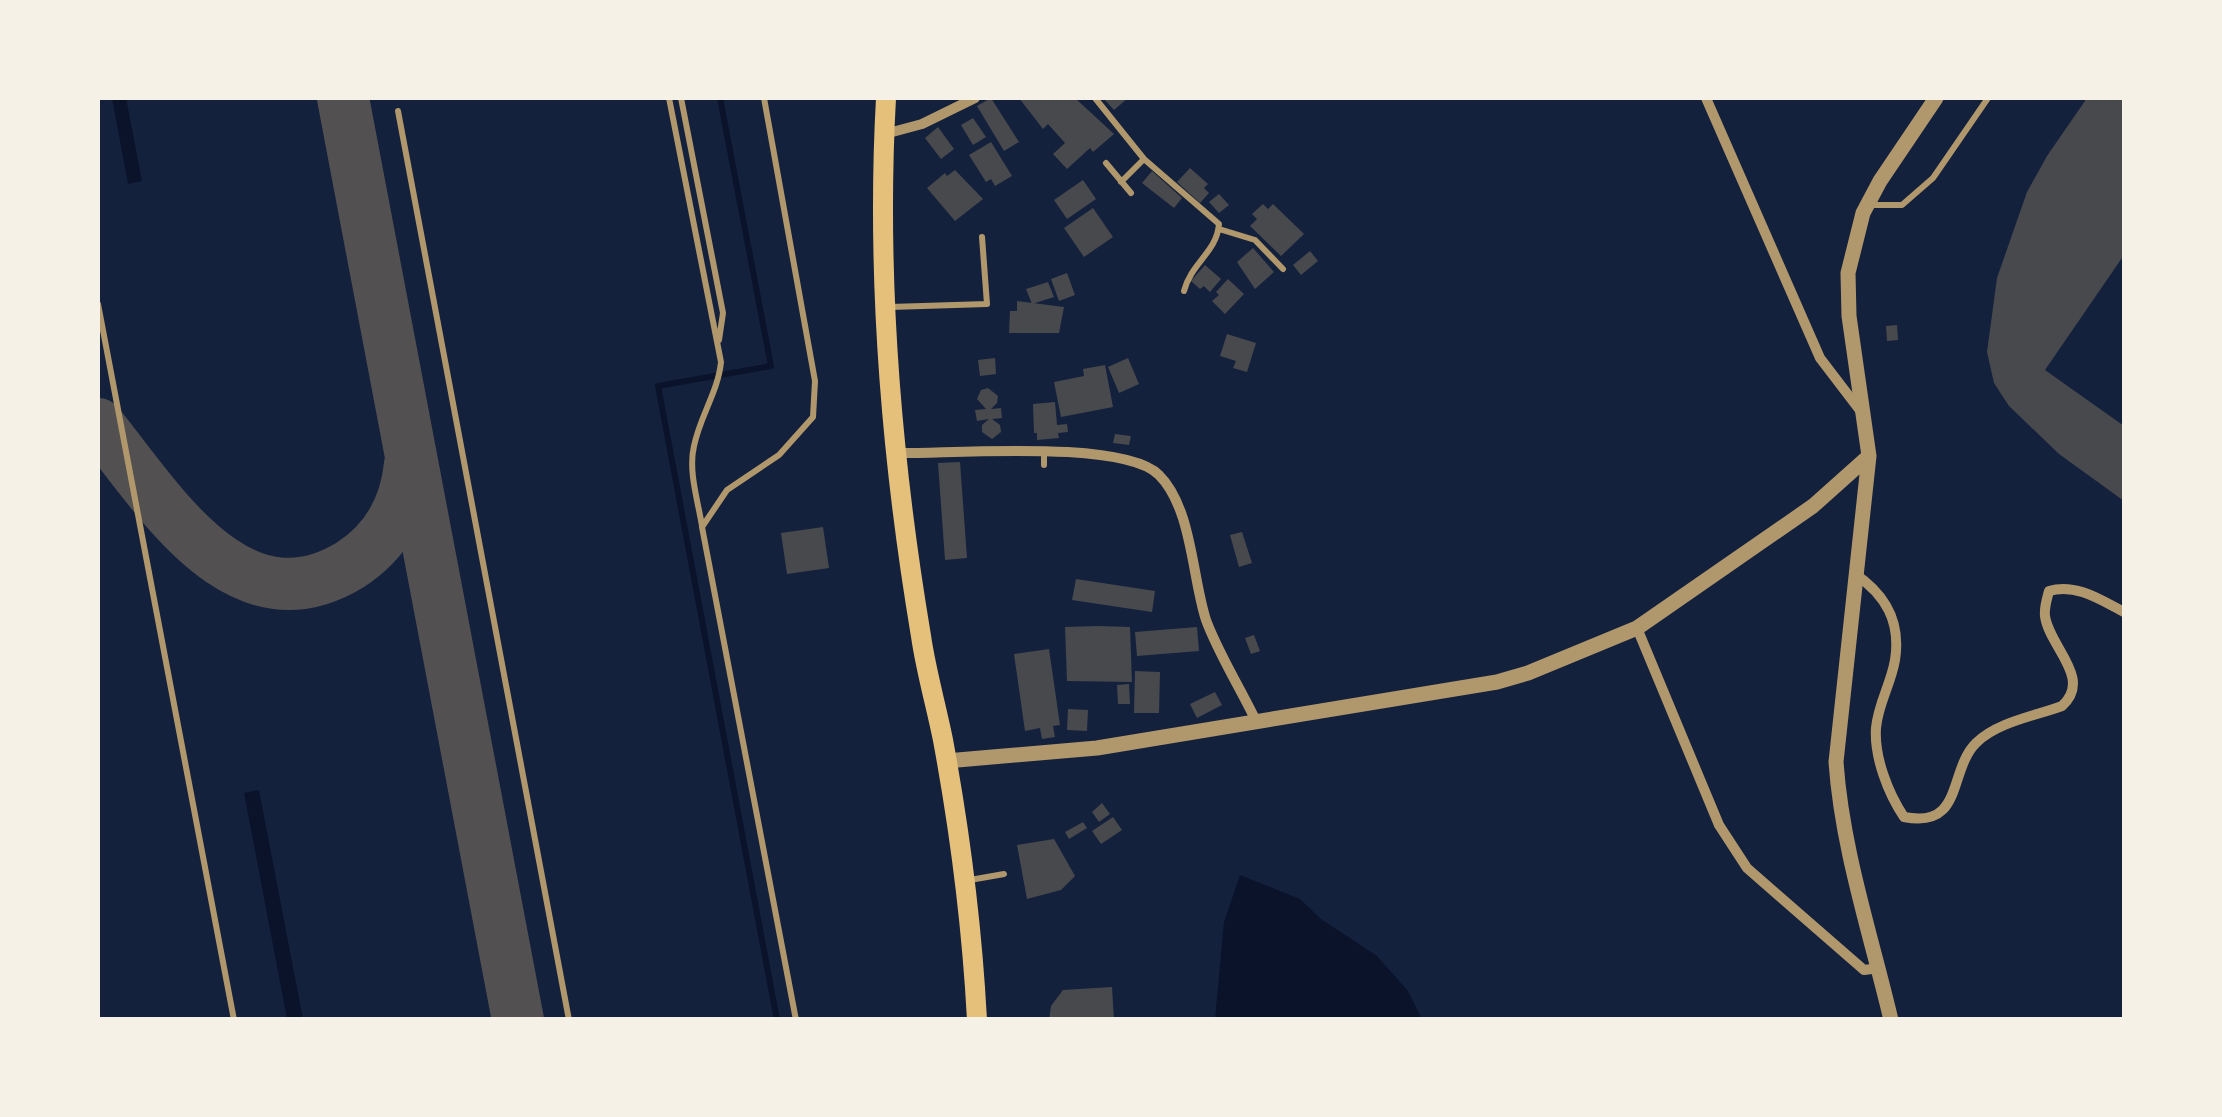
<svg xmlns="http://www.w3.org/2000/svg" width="2222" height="1117" font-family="Helvetica,sans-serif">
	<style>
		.water { fill: #0b132b }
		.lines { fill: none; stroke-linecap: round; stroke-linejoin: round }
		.stream { stroke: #0b132b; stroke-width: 6 }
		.taxiway { stroke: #525050; stroke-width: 52 }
		.building { fill: #48494c }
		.service { stroke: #b1986c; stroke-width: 6 }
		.minor { stroke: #b1986c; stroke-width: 10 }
		.tertiary { stroke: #b1986c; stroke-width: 15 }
		.primary { stroke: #e5c07b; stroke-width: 20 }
	</style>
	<rect width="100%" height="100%" fill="#14213d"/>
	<path class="water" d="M 112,98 L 126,98 L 142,181 L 128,184 Z
		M 259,790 L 303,1019 L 287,1019 L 244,793 Z
		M 1240,875 L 1300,899 L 1321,919 L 1377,956 L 1408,991 L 1422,1019 L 1215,1019 L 1224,922 Z"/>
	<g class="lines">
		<path class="stream" d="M 720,98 L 771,366 L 658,386 L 777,1020"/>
		<path class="taxiway" d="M 343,98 L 518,1020
			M 98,424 C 158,497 237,634 350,565 C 386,542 406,506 410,464"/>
	</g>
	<path class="building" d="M 991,98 L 1019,142 L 1004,151 L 977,106 Z
		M 1019,98 L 1075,98 L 1114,134 L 1093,152 L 1090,148 L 1067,169 L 1053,154 L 1065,143 L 1048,124 L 1043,129 Z
		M 1103,98 L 1128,98 L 1114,110 Z
		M 2087,98 L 2124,98 L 2124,255 L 2045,370 L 2124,426 L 2124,501 L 2059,454 L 2009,406 L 1994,383 L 1987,352 L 1997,278 L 2027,192 L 2047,156 Z
		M 973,118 L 986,137 L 973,145 L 961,125 Z
		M 938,127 L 954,149 L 941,159 L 925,138 Z
		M 991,142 L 1012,176 L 995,186 L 991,179 L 986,182 L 969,155 Z
		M 1190,168 L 1208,184 L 1204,188 L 1209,193 L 1200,203 L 1177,182 Z
		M 955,170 L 983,199 L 955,221 L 927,188 L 945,173 L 947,176 Z
		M 1152,171 L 1182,198 L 1174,208 L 1142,183 Z
		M 1083,180 L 1096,199 L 1067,219 L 1054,200 Z
		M 1219,194 L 1229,205 L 1219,213 L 1209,202 Z
		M 1263,204 L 1268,209 L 1273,204 L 1304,234 L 1281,256 L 1250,226 L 1257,219 L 1252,214 Z
		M 1093,208 L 1113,237 L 1084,257 L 1064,228 Z
		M 1253,248 L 1274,272 L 1255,289 L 1237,262 Z
		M 1310,251 L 1318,261 L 1301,275 L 1293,265 Z
		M 1205,265 L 1221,279 L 1210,292 L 1204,286 L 1200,289 L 1191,281 Z
		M 1067,273 L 1075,295 L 1059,301 L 1051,279 Z
		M 1228,279 L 1244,294 L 1225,314 L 1212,301 L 1219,295 L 1216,292 Z
		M 1048,282 L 1054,297 L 1032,304 L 1026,289 Z
		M 1017,301 L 1064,307 L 1059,333 L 1009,333 L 1010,311 L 1017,311 Z
		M 1897,325 L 1898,340 L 1887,341 L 1886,326 Z
		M 1227,334 L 1256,343 L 1247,372 L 1233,368 L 1236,361 L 1220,356 Z
		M 995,358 L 996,374 L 980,376 L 978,360 Z
		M 1128,358 L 1139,384 L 1119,393 L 1108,367 Z
		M 1105,365 L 1113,407 L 1061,417 L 1054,382 L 1084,376 L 1083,369 Z
		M 988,388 L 998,396 L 997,403 L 991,409 L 1001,408 L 1002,418 L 992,419 L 1000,425 L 1001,432 L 992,439 L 982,432 L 982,425 L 989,419 L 977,421 L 975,410 L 986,409 L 977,399 L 981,390 Z
		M 1055,402 L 1057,425 L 1067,424 L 1068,432 L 1058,433 L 1059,438 L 1037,440 L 1037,433 L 1034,433 L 1033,404 Z
		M 1115,434 L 1131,436 L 1129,445 L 1113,443 Z
		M 960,462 L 967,558 L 945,560 L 938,463 Z
		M 823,527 L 829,568 L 787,574 L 781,533 Z
		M 1242,532 L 1252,563 L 1239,567 L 1230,535 Z
		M 1076,579 L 1155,591 L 1152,612 L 1072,600 Z
		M 1098,626 L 1130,627 L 1132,682 L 1067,681 L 1065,627 Z
		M 1197,627 L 1199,651 L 1137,656 L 1135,632 Z
		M 1254,635 L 1260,651 L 1251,654 L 1245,638 Z
		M 1049,649 L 1060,725 L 1053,726 L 1055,737 L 1042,739 L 1040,728 L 1025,731 L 1014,654 Z
		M 1135,671 L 1160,672 L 1159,713 L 1134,713 Z
		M 1129,684 L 1130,704 L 1118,704 L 1117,685 Z
		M 1215,692 L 1222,705 L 1197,718 L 1190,704 Z
		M 1068,709 L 1088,710 L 1087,731 L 1067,730 Z
		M 1102,803 L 1110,814 L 1099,822 L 1092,812 Z
		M 1113,817 L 1122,830 L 1101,844 L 1092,831 Z
		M 1083,822 L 1087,828 L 1069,839 L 1065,832 Z
		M 1054,839 L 1075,876 L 1061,890 L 1027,899 L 1017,845 Z
		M 1112,987 L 1114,1020 L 1049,1020 L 1051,1006 L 1063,990 Z"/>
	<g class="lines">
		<path class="service" d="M 669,98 L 721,362 C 718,392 700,416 694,446 C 688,471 698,501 702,526
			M 681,98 L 723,313 L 719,340
			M 764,98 L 815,381 L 813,417 L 779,455 L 727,490 L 702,527 L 796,1020
			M 1095,98 L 1144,159 L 1219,224 C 1217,252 1191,263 1184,291
			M 398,111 L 569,1020
			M 1106,163 L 1131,193
			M 1121,182 L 1144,159
			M 1872,205 L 1902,205 L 1933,178 L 1988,98
			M 1219,229 L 1255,240 L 1283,269
			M 98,304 L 234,1020
			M 890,307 L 987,304 L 982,237
			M 1044,452 L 1044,465
			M 970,880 L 1004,874"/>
		<path class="minor" d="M 1706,98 L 1820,358 L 1862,413
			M 885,134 L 922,124 L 975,98
			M 896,453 C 950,454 1123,439 1159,475 C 1192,508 1192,577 1206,620 C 1219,655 1241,689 1257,723
			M 1855,574 C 1886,595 1901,622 1895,660 C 1891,684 1878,704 1876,728 C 1874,757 1888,793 1904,817 C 1964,829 1948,771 1976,743 C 1997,722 2035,716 2062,706 C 2093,678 2049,647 2045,616 C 2044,607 2047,599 2049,591 C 2076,583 2101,600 2124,612
			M 1637,628 L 1719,825 L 1747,868 L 1864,970 L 1879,968"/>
		<path class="tertiary" d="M 946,761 L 1097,748 L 1497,682 L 1528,673 L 1637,628 L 1813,506 L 1869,456
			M 1891,1020 C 1871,935 1842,849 1836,762 L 1869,456 L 1849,316 L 1848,273 L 1863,213 L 1880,181 L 1936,98"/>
		<path class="primary" d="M 886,98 C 876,278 891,457 921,636 C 926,671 936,705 943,740 C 960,832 972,926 977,1020"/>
	</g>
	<rect width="2222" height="1117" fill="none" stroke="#f6f1e7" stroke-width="200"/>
</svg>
